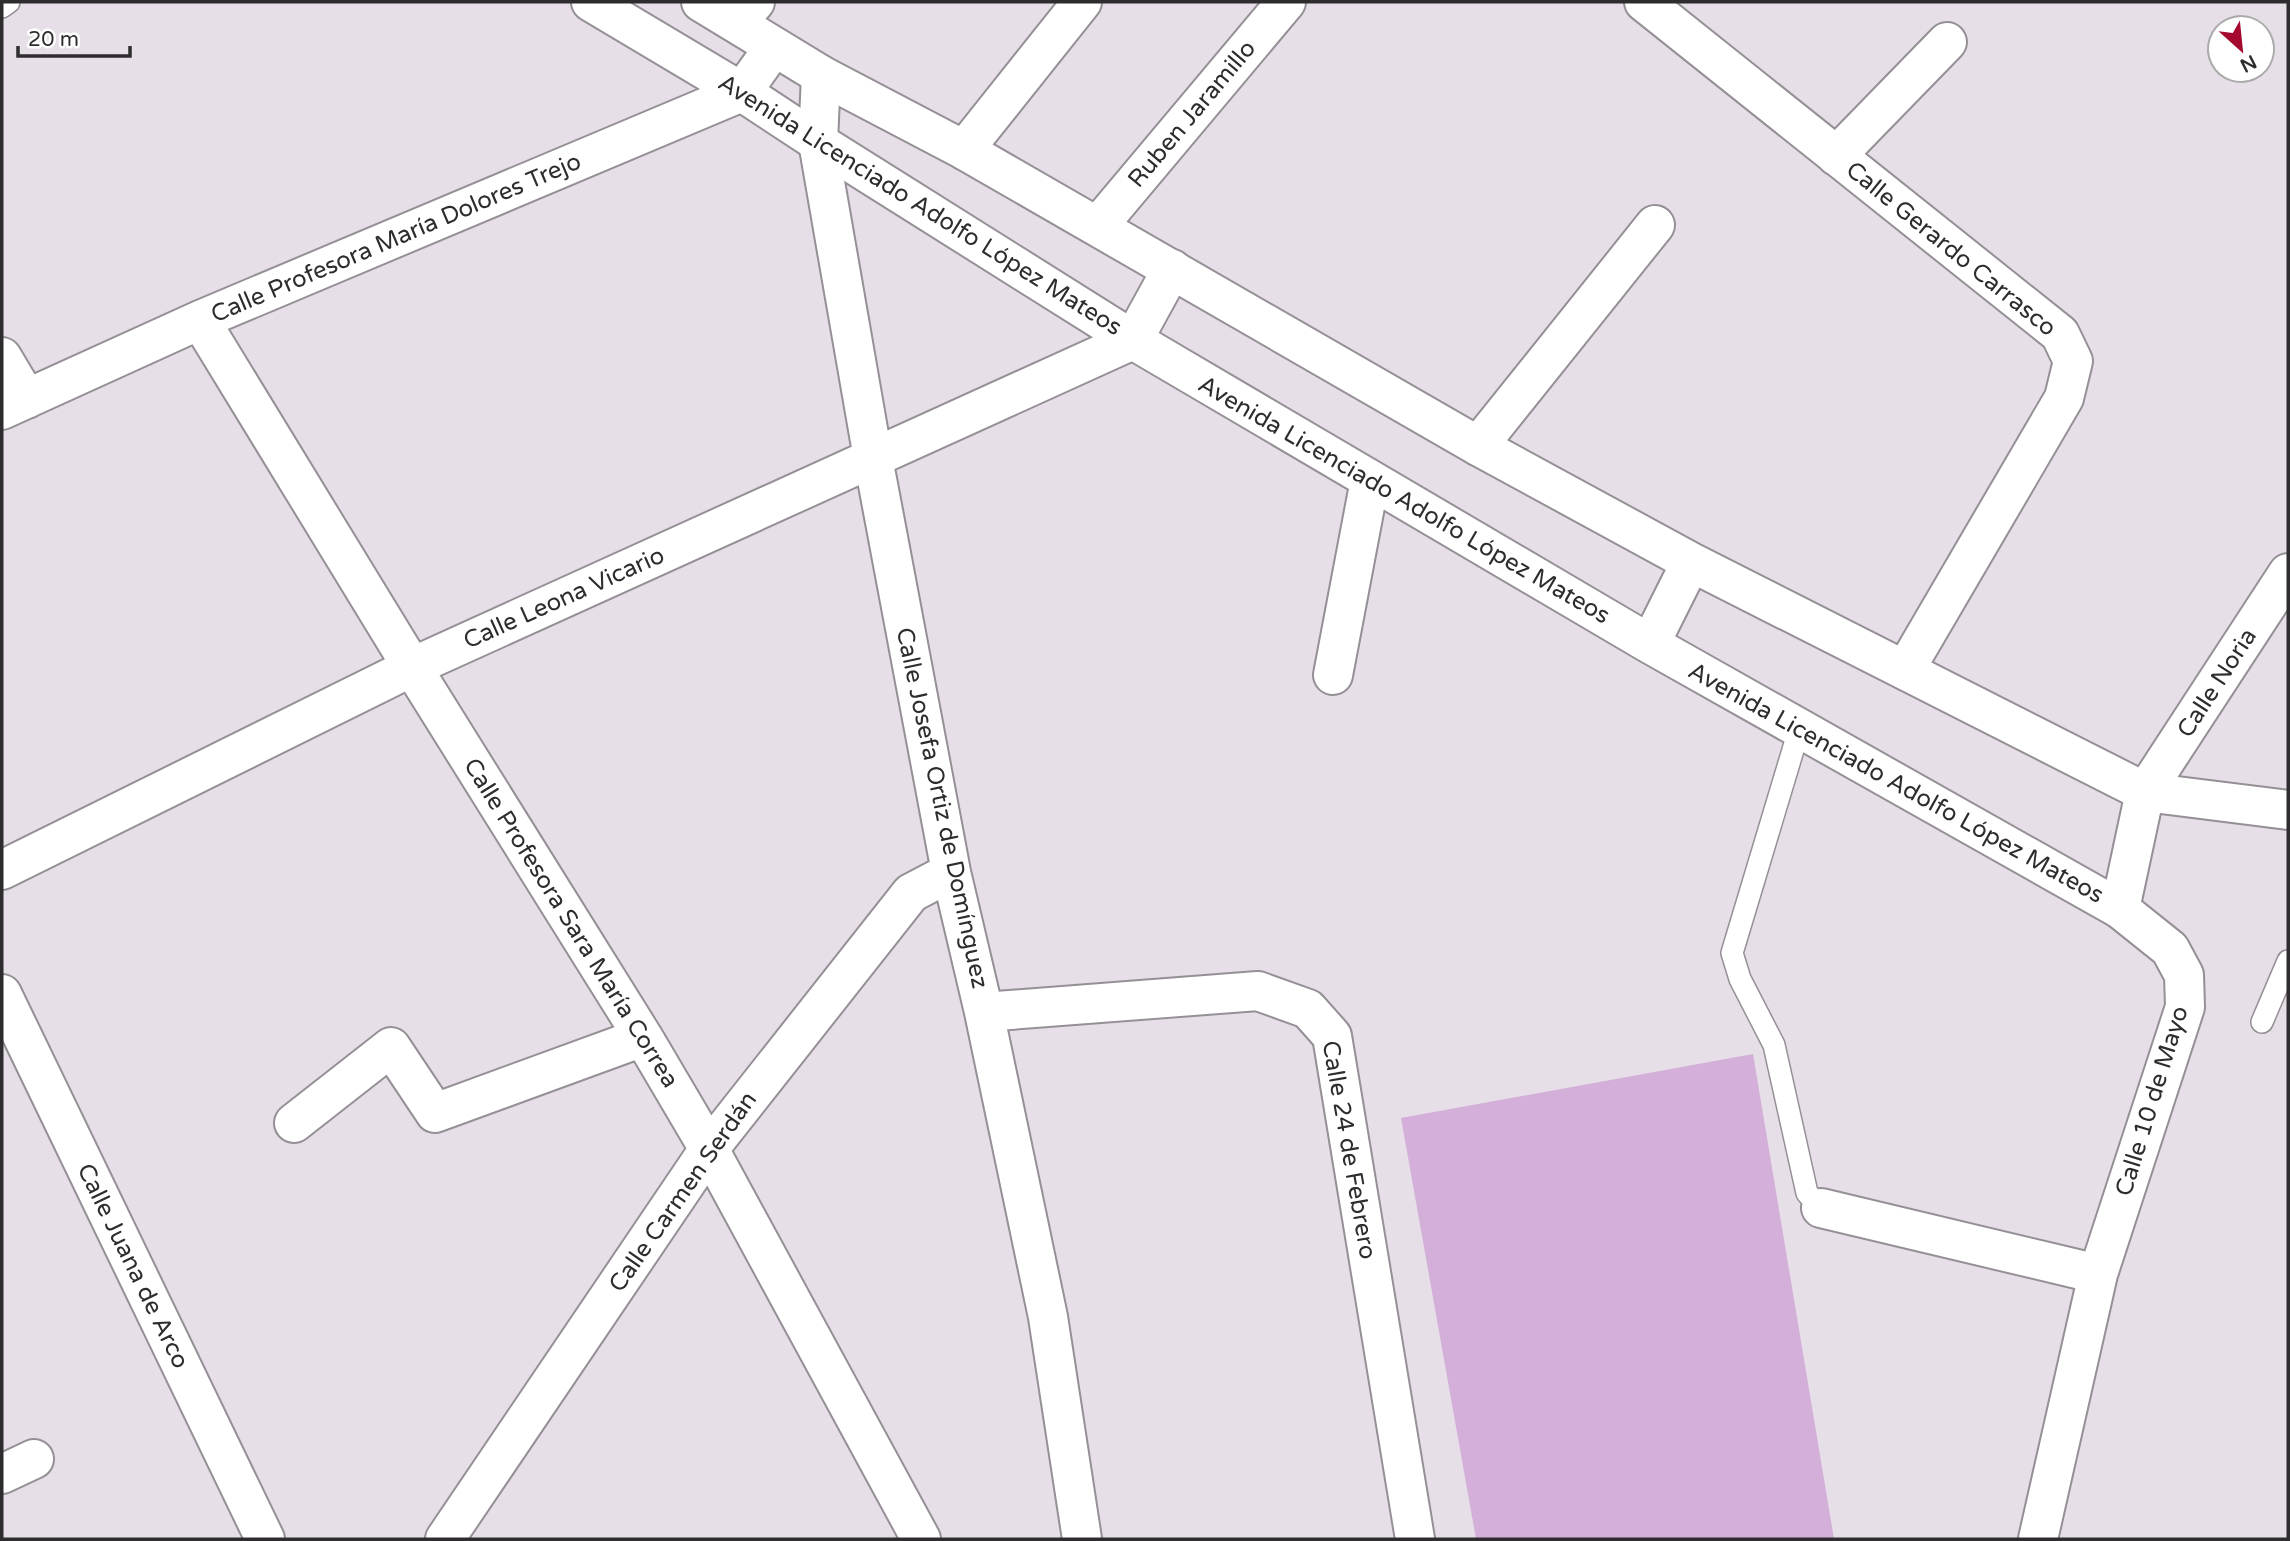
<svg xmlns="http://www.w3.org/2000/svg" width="2290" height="1541" font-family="'Varela Round',sans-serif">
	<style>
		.green { fill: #d3afd9 }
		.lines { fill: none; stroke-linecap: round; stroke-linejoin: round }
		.service-casing { stroke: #958f96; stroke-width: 24 }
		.minor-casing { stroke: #958f96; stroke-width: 42 }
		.tertiary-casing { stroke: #958f96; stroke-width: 42 }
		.service { stroke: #fff; stroke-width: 21 }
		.minor { stroke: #fff; stroke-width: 38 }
		.tertiary { stroke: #fff; stroke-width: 38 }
		.labels { text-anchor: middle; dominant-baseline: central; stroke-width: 5; stroke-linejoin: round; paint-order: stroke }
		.street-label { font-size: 24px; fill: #2e2c2f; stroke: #fff }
	</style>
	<rect width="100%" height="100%" fill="#e6dfe7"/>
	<path class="green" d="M 1753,1054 L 1834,1539 L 1476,1539 L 1401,1118 Z"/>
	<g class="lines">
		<defs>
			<path id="service" d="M 2,7 L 9,2
				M 1799,730 L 1732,953 L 1740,979 L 1774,1045 L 1807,1193 L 1821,1208
				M 2262,1022 L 2288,961"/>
			<path id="minor" d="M 1644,2 L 2060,334 L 2073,361 L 2064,398 L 1905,670
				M 737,23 L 755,2
				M 821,75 L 818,142 L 873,458 L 951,872 L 984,1012 L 1048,1317 L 1082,1539
				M 964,150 L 1082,2
				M 1836,156 L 1947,42
				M 1098,226 L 1286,2
				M 200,320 L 412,667 L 643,1037 L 709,1149 L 921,1539
				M 2,357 L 27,399
				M 2,410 L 200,320 L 742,92 L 774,47
				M 1478,446 L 1655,225
				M 1333,675 L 1370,480
				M 2145,792 L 2288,573
				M 2,870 L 412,667 L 1133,340 L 1172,269
				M 2,994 L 265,1539
				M 984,1012 L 1258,991 L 1308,1009 L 1332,1036 L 1415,1539
				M 294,1123 L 391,1047 L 435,1113 L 643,1037
				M 1821,1208 L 2098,1274
				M 2,1474 L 34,1459
				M 445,1539 L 709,1149 L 911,893 L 951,872
				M 2038,1539 L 2098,1274 L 2185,1007 L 2184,975 L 2170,949 L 2120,909"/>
			<path id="tertiary" d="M 591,2 L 742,92 L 818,142 L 1133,340 L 1650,644 L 2120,909 L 2145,792
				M 701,2 L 821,75 L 964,150 L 1478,446 L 1691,562 L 2145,792 L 2288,810
				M 1650,644 L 1691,562"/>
		</defs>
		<use href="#service" class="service-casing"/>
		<use href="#minor" class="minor-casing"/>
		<use href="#tertiary" class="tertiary-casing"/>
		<use href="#service" class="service"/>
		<use href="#minor" class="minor"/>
		<use href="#tertiary" class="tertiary"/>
	</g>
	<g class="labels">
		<g class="street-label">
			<text transform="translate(1192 114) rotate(-50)">Ruben Jaramillo</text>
			<text transform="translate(920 205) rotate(32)">Avenida Licenciado Adolfo López Mateos</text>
			<text transform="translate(396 238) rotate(-23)">Calle Profesora María Dolores Trejo</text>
			<text transform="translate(1951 249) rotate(39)">Calle Gerardo Carrasco</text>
			<text transform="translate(1404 500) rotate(30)">Avenida Licenciado Adolfo López Mateos</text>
			<text transform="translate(564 598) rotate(-24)">Calle Leona Vicario</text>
			<text transform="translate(2217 683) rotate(-57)">Calle Noria</text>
			<text transform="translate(1896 783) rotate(29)">Avenida Licenciado Adolfo López Mateos</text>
			<text transform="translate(942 808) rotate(78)">Calle Josefa Ortiz de Domínguez</text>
			<text transform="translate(571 923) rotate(58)">Calle Profesora Sara María Correa</text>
			<text transform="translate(2152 1101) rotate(-73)">Calle 10 de Mayo</text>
			<text transform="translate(1349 1150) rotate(80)">Calle 24 de Febrero</text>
			<text transform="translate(683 1192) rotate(-55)">Calle Carmen Serdán</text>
			<text transform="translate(133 1266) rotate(64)">Calle Juana de Arco</text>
		</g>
	</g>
	<rect width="2290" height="1541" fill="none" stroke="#2e2c2f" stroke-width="7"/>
	<g transform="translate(2241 49) rotate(153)"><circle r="33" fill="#ffffff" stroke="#ababac" stroke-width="2"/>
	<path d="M0-5L12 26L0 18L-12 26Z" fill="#a5092f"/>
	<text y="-10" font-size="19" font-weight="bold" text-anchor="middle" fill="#2e2c2f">N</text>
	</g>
	<path d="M18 46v10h112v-10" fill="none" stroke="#2e2c2f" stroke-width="3.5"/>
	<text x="28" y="46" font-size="21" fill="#2e2c2f" stroke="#ffffff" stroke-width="5" paint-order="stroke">20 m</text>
</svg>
